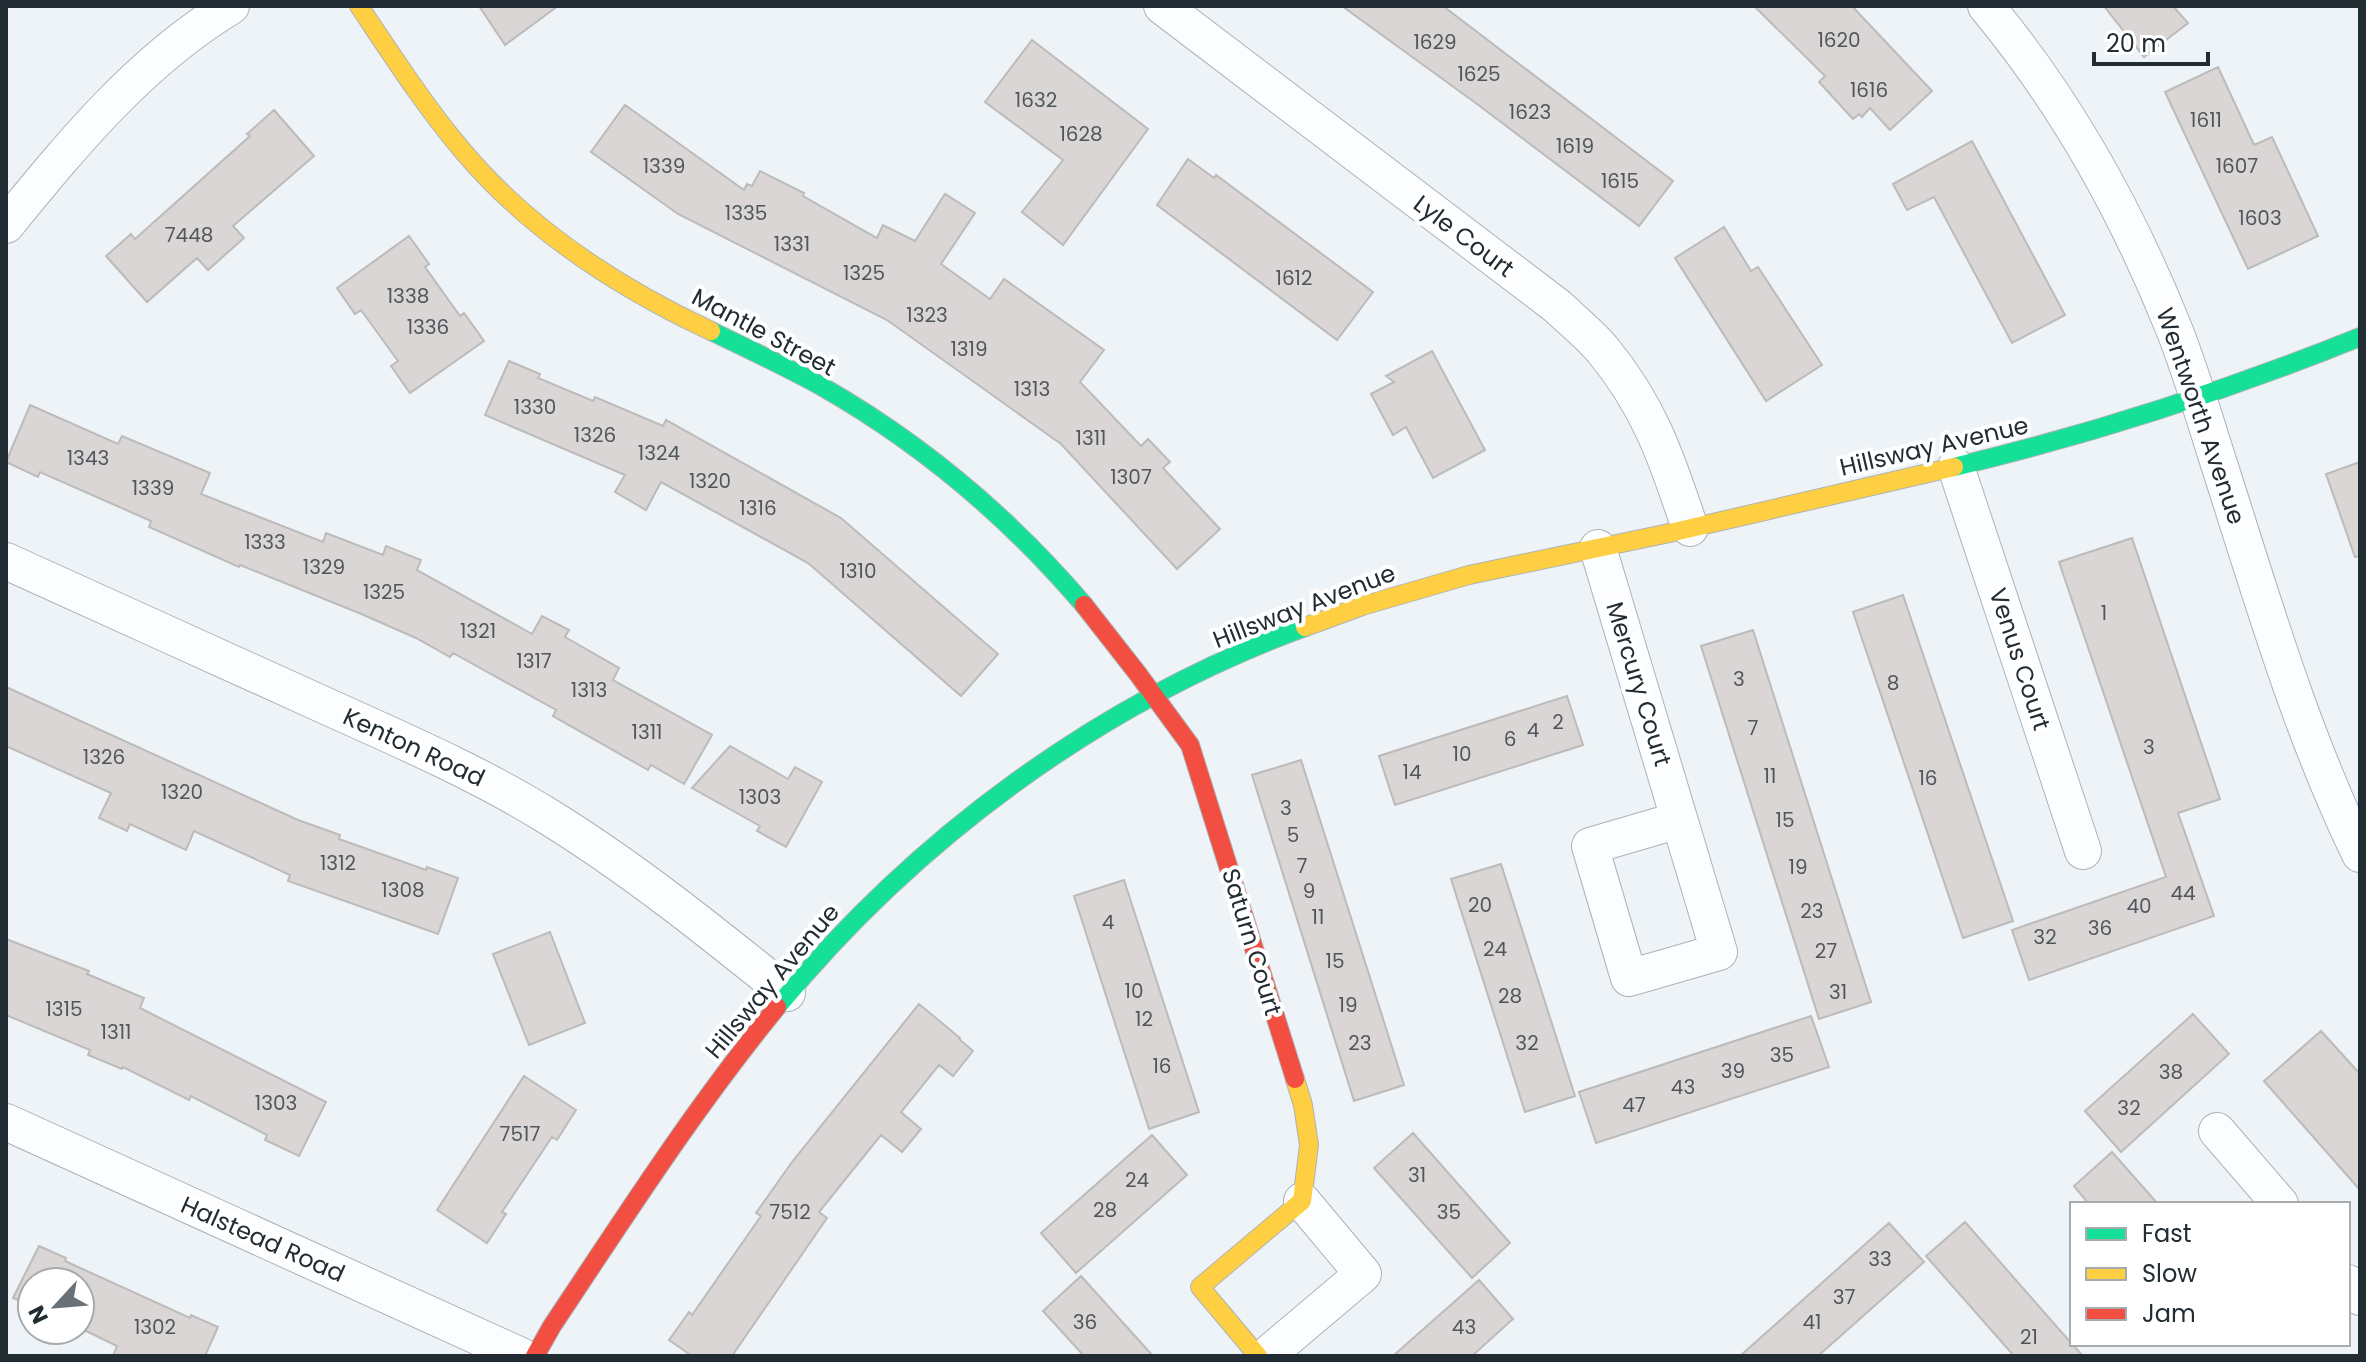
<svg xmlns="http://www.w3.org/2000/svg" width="2366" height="1362" font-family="Poppins,sans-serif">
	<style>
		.building { fill: #d9d6d5; stroke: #bdbbba; stroke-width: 2 }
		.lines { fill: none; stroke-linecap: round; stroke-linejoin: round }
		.street-casing { stroke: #acb3b8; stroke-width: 38 }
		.fast-casing { stroke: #acb3b8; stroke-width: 20 }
		.slow-casing { stroke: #acb3b8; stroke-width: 20 }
		.jam-casing { stroke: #acb3b8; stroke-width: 20 }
		.street { stroke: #fcfdfe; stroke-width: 36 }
		.fast { stroke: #16e098; stroke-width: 18 }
		.slow { stroke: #ffcf43; stroke-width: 18 }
		.jam { stroke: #f24e42; stroke-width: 18 }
		.labels { text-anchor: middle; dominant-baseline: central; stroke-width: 8; stroke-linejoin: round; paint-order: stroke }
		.number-label { font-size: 20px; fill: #50565c }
		.street-label { font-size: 24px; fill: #222c33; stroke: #fff }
	</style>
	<rect width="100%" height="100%" fill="#edf3f7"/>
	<path class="building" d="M 479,6 L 558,6 L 505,45 Z
		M 1342,6 L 1443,6 L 1673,181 L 1639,226 L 1477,104 Z
		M 1754,6 L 1852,6 L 1932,91 L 1890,130 L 1870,108 L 1862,117 L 1859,114 L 1853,119 L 1819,82 L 1825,76 Z
		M 2104,6 L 2173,6 L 2188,23 L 2144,57 Z
		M 1032,40 L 1148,129 L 1063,245 L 1022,212 L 1063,160 L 985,102 Z
		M 2218,67 L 2254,145 L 2272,137 L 2318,236 L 2248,269 L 2165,92 Z
		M 625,105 L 744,190 L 747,184 L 752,186 L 760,171 L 804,193 L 803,196 L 877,238 L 883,225 L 915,241 L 945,194 L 975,213 L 941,264 L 990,299 L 1004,279 L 1104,350 L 1080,382 L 1141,446 L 1148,439 L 1170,462 L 1163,468 L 1220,529 L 1177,569 L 1061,444 L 887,320 L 678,214 L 591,152 Z
		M 274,110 L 314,156 L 233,226 L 244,238 L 208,270 L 197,258 L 147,302 L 106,256 L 131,234 L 135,239 L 250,136 L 247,134 Z
		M 1972,141 L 2065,315 L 2012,343 L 1934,197 L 1907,210 L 1893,184 Z
		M 1188,159 L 1214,178 L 1216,175 L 1373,292 L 1337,340 L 1157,205 Z
		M 1724,227 L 1751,271 L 1758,267 L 1822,365 L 1766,401 L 1675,258 Z
		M 409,236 L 429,264 L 425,267 L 460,316 L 464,313 L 484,341 L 410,393 L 391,366 L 398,361 L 361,310 L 355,314 L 337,288 Z
		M 1432,351 L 1485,450 L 1433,478 L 1406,427 L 1393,435 L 1371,394 L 1394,382 L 1386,376 Z
		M 509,361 L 540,374 L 538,378 L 593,401 L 595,397 L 663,426 L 666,420 L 841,518 L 998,654 L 961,696 L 808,563 L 661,482 L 646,510 L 615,492 L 625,475 L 485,415 Z
		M 30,405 L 118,444 L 122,436 L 210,473 L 201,494 L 323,542 L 326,533 L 383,555 L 386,546 L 421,560 L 417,570 L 532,634 L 542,616 L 569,630 L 565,637 L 619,668 L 613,680 L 712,735 L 684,784 L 651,765 L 648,770 L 553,716 L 556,710 L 453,653 L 450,657 L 416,638 L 359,613 L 240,565 L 239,567 L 149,527 L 151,521 L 40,472 L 38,477 L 6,462 Z
		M 2360,462 L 2360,556 L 2355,557 L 2326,474 Z
		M 2132,538 L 2220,799 L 2178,813 L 2214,916 L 2029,980 L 2012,930 L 2166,877 L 2059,562 Z
		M 1903,595 L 2013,921 L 1963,938 L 1853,612 Z
		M 1753,630 L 1871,1002 L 1819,1019 L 1701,646 Z
		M 6,687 L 298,820 L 340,835 L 339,839 L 426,870 L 427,867 L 458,878 L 438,934 L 288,881 L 290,875 L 194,831 L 186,850 L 130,824 L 127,831 L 99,818 L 111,793 L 6,746 Z
		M 1567,696 L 1583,745 L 1395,805 L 1379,756 Z
		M 730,746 L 788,779 L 795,767 L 822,782 L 786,847 L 757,831 L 760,826 L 692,788 Z
		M 1301,760 L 1404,1085 L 1354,1101 L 1252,775 Z
		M 1501,864 L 1575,1096 L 1525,1112 L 1451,879 Z
		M 1124,880 L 1199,1112 L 1149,1129 L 1074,896 Z
		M 550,932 L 585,1023 L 529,1045 L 493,954 Z
		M 6,939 L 89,971 L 87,974 L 144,998 L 140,1008 L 326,1102 L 299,1156 L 265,1140 L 267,1135 L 191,1096 L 189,1100 L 123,1067 L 122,1069 L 88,1055 L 90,1050 L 6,1015 Z
		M 919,1004 L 960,1038 L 959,1039 L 973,1051 L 953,1076 L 939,1065 L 901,1112 L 921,1129 L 902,1152 L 881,1135 L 819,1212 L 827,1218 L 732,1356 L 692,1356 L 669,1340 L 689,1312 L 692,1315 L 761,1216 L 756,1213 L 792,1162 Z
		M 2193,1014 L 2229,1054 L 2121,1152 L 2085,1111 Z
		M 1811,1016 L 1829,1067 L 1596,1143 L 1579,1092 Z
		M 2321,1031 L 2360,1074 L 2360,1190 L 2264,1081 Z
		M 524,1076 L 576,1110 L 557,1140 L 552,1137 L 502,1212 L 506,1214 L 487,1243 L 437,1210 Z
		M 1413,1133 L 1510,1243 L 1472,1278 L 1374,1168 Z
		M 1152,1135 L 1187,1175 L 1076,1273 L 1041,1233 Z
		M 2112,1152 L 2158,1204 L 2089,1204 L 2074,1186 Z
		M 1965,1222 L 2072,1344 L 2083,1356 L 2014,1356 L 1926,1256 Z
		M 1889,1223 L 1924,1262 L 1818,1356 L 1740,1356 Z
		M 39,1246 L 66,1258 L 65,1261 L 190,1318 L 191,1315 L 218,1327 L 205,1356 L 113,1356 L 117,1346 L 80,1328 L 80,1282 L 32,1282 L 32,1306 L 13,1298 Z
		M 1081,1276 L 1153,1356 L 1084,1356 L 1043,1311 Z
		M 1479,1280 L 1513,1319 L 1472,1356 L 1393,1356 Z"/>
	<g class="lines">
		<defs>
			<path id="street" d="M 1162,6 L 1557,306 C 1572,320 1589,334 1602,349 C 1650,407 1667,459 1690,528
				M 1986,6 C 2066,102 2128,214 2174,329 C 2192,374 2205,421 2220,467 C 2262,598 2300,730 2360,854
				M 6,225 C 73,143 140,61 231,6
				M 1956,467 L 2083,851
				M 1598,548 L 1719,952 L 1629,978 L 1590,846 L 1679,820
				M 6,561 C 109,608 212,654 315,701 C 394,737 475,771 549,817 C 633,869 710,931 787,993
				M 6,1122 L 521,1356
				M 2217,1131 L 2280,1204
				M 2348,1283 L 2360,1297
				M 1266,1356 L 1363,1274 L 1302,1201"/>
			<path id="fast" d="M 711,331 C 748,349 785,366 821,386 C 921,443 1009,517 1084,605
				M 1954,467 C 2093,434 2228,390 2360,337
				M 777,1007 C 916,838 1099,703 1305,627"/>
			<path id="slow" d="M 359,6 C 392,55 424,105 462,150 C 529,230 617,287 711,331
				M 1305,627 L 1362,606 L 1469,575 L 1674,532 L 1954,467
				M 1258,1356 L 1200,1287 L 1302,1201 L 1309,1145 L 1303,1105 L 1295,1079"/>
			<path id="jam" d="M 1084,605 L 1138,674 L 1190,745 L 1295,1079
				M 535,1356 L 552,1326 C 624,1218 695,1107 777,1007"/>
		</defs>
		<use href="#street" class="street-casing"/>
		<use href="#fast" class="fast-casing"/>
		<use href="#slow" class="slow-casing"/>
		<use href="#jam" class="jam-casing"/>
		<use href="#street" class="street"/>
		<use href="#fast" class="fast"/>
		<use href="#slow" class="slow"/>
		<use href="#jam" class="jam"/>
	</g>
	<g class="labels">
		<g class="number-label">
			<text x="1839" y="40">1620</text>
			<text x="1435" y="42">1629</text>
			<text x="1479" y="74">1625</text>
			<text x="1869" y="90">1616</text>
			<text x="1036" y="100">1632</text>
			<text x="1530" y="112">1623</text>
			<text x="2206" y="120">1611</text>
			<text x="1081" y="134">1628</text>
			<text x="1575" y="146">1619</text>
			<text x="664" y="166">1339</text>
			<text x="2237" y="166">1607</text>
			<text x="1620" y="181">1615</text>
			<text x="746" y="213">1335</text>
			<text x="2260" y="218">1603</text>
			<text x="189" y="235">7448</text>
			<text x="792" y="244">1331</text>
			<text x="864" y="273">1325</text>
			<text x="1294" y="278">1612</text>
			<text x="408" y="296">1338</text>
			<text x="927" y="315">1323</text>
			<text x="428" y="327">1336</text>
			<text x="969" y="349">1319</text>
			<text x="1032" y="389">1313</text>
			<text x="535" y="407">1330</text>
			<text x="595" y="435">1326</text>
			<text x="1091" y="438">1311</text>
			<text x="659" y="453">1324</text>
			<text x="88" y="458">1343</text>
			<text x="1131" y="477">1307</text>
			<text x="710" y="481">1320</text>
			<text x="153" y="488">1339</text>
			<text x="758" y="508">1316</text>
			<text x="265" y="542">1333</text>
			<text x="324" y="567">1329</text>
			<text x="858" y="571">1310</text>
			<text x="384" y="592">1325</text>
			<text x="2104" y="613">1</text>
			<text x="478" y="631">1321</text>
			<text x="534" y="661">1317</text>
			<text x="1739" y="679">3</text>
			<text x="1893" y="683">8</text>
			<text x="589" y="690">1313</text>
			<text x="1558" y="722">2</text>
			<text x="1753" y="728">7</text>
			<text x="1533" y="730">4</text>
			<text x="647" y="732">1311</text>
			<text x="1510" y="739">6</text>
			<text x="2149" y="747">3</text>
			<text x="1462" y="754">10</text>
			<text x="104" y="757">1326</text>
			<text x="1412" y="772">14</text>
			<text x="1770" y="776">11</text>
			<text x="1928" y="778">16</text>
			<text x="182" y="792">1320</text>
			<text x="760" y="797">1303</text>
			<text x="1286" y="808">3</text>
			<text x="1785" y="820">15</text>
			<text x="1293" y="835">5</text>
			<text x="338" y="863">1312</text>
			<text x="1302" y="866">7</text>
			<text x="1798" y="867">19</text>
			<text x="403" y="890">1308</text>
			<text x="1309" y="891">9</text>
			<text x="2183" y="893">44</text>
			<text x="1480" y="905">20</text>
			<text x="2139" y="906">40</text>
			<text x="1812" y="911">23</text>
			<text x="1318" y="917">11</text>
			<text x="1108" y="922">4</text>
			<text x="2100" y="928">36</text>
			<text x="2045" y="937">32</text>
			<text x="1495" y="949">24</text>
			<text x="1826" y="951">27</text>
			<text x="1335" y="961">15</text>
			<text x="1134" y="991">10</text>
			<text x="1838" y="992">31</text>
			<text x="1510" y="996">28</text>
			<text x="1348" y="1005">19</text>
			<text x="64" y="1009">1315</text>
			<text x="1144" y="1019">12</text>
			<text x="116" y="1032">1311</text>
			<text x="1360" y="1043">23</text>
			<text x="1527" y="1043">32</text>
			<text x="1782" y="1055">35</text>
			<text x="1162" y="1066">16</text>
			<text x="1733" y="1071">39</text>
			<text x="2171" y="1072">38</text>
			<text x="1683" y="1087">43</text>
			<text x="276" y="1103">1303</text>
			<text x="1634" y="1105">47</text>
			<text x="2129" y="1108">32</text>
			<text x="520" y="1134">7517</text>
			<text x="1417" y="1175">31</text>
			<text x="1137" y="1180">24</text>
			<text x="1105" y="1210">28</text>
			<text x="790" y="1212">7512</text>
			<text x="1449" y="1212">35</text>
			<text x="1880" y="1259">33</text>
			<text x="1844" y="1297">37</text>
			<text x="1085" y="1322">36</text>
			<text x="1812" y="1322">41</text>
			<text x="155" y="1327">1302</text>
			<text x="1464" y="1327">43</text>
			<text x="2029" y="1337">21</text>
		</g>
		<g class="street-label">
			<text transform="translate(1464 236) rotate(37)">Lyle Court</text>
			<text transform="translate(764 332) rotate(28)">Mantle Street</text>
			<text transform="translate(2201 416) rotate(71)">Wentworth Avenue</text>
			<text transform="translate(1934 446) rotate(-13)">Hillsway Avenue</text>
			<text transform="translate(1304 606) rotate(-21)">Hillsway Avenue</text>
			<text transform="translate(2020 659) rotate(72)">Venus Court</text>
			<text transform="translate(1639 684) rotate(73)">Mercury Court</text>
			<text transform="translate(414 747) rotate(25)">Kenton Road</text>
			<text transform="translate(1252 942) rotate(73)">Saturn Court</text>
			<text transform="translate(772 981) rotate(-50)">Hillsway Avenue</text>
			<text transform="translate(263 1239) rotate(24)">Halstead Road</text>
		</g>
	</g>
	<rect width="2366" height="1362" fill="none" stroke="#222c33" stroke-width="16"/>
	<rect x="2070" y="1202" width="280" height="144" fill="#ffffff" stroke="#a7abad" stroke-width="2"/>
	<rect x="2086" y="1228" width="40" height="12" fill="#16e098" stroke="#a7abad" stroke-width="2"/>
	<text x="2142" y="1242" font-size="24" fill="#222c33">Fast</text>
	<rect x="2086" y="1268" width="40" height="12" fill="#ffcf43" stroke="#a7abad" stroke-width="2"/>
	<text x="2142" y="1282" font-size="24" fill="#222c33">Slow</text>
	<rect x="2086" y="1308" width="40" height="12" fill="#f24e42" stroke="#a7abad" stroke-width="2"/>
	<text x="2142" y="1322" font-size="24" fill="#222c33">Jam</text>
	<g transform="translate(56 1306) rotate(244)"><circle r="38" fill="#ffffff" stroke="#a7abad" stroke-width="2"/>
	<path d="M0-6L14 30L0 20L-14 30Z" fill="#697278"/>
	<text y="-12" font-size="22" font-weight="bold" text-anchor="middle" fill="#222c33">N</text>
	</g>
	<path d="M2094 52v12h114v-12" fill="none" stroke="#222c33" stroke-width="4"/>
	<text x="2106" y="52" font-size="24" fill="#222c33" stroke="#ffffff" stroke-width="6" paint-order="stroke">20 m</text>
</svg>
